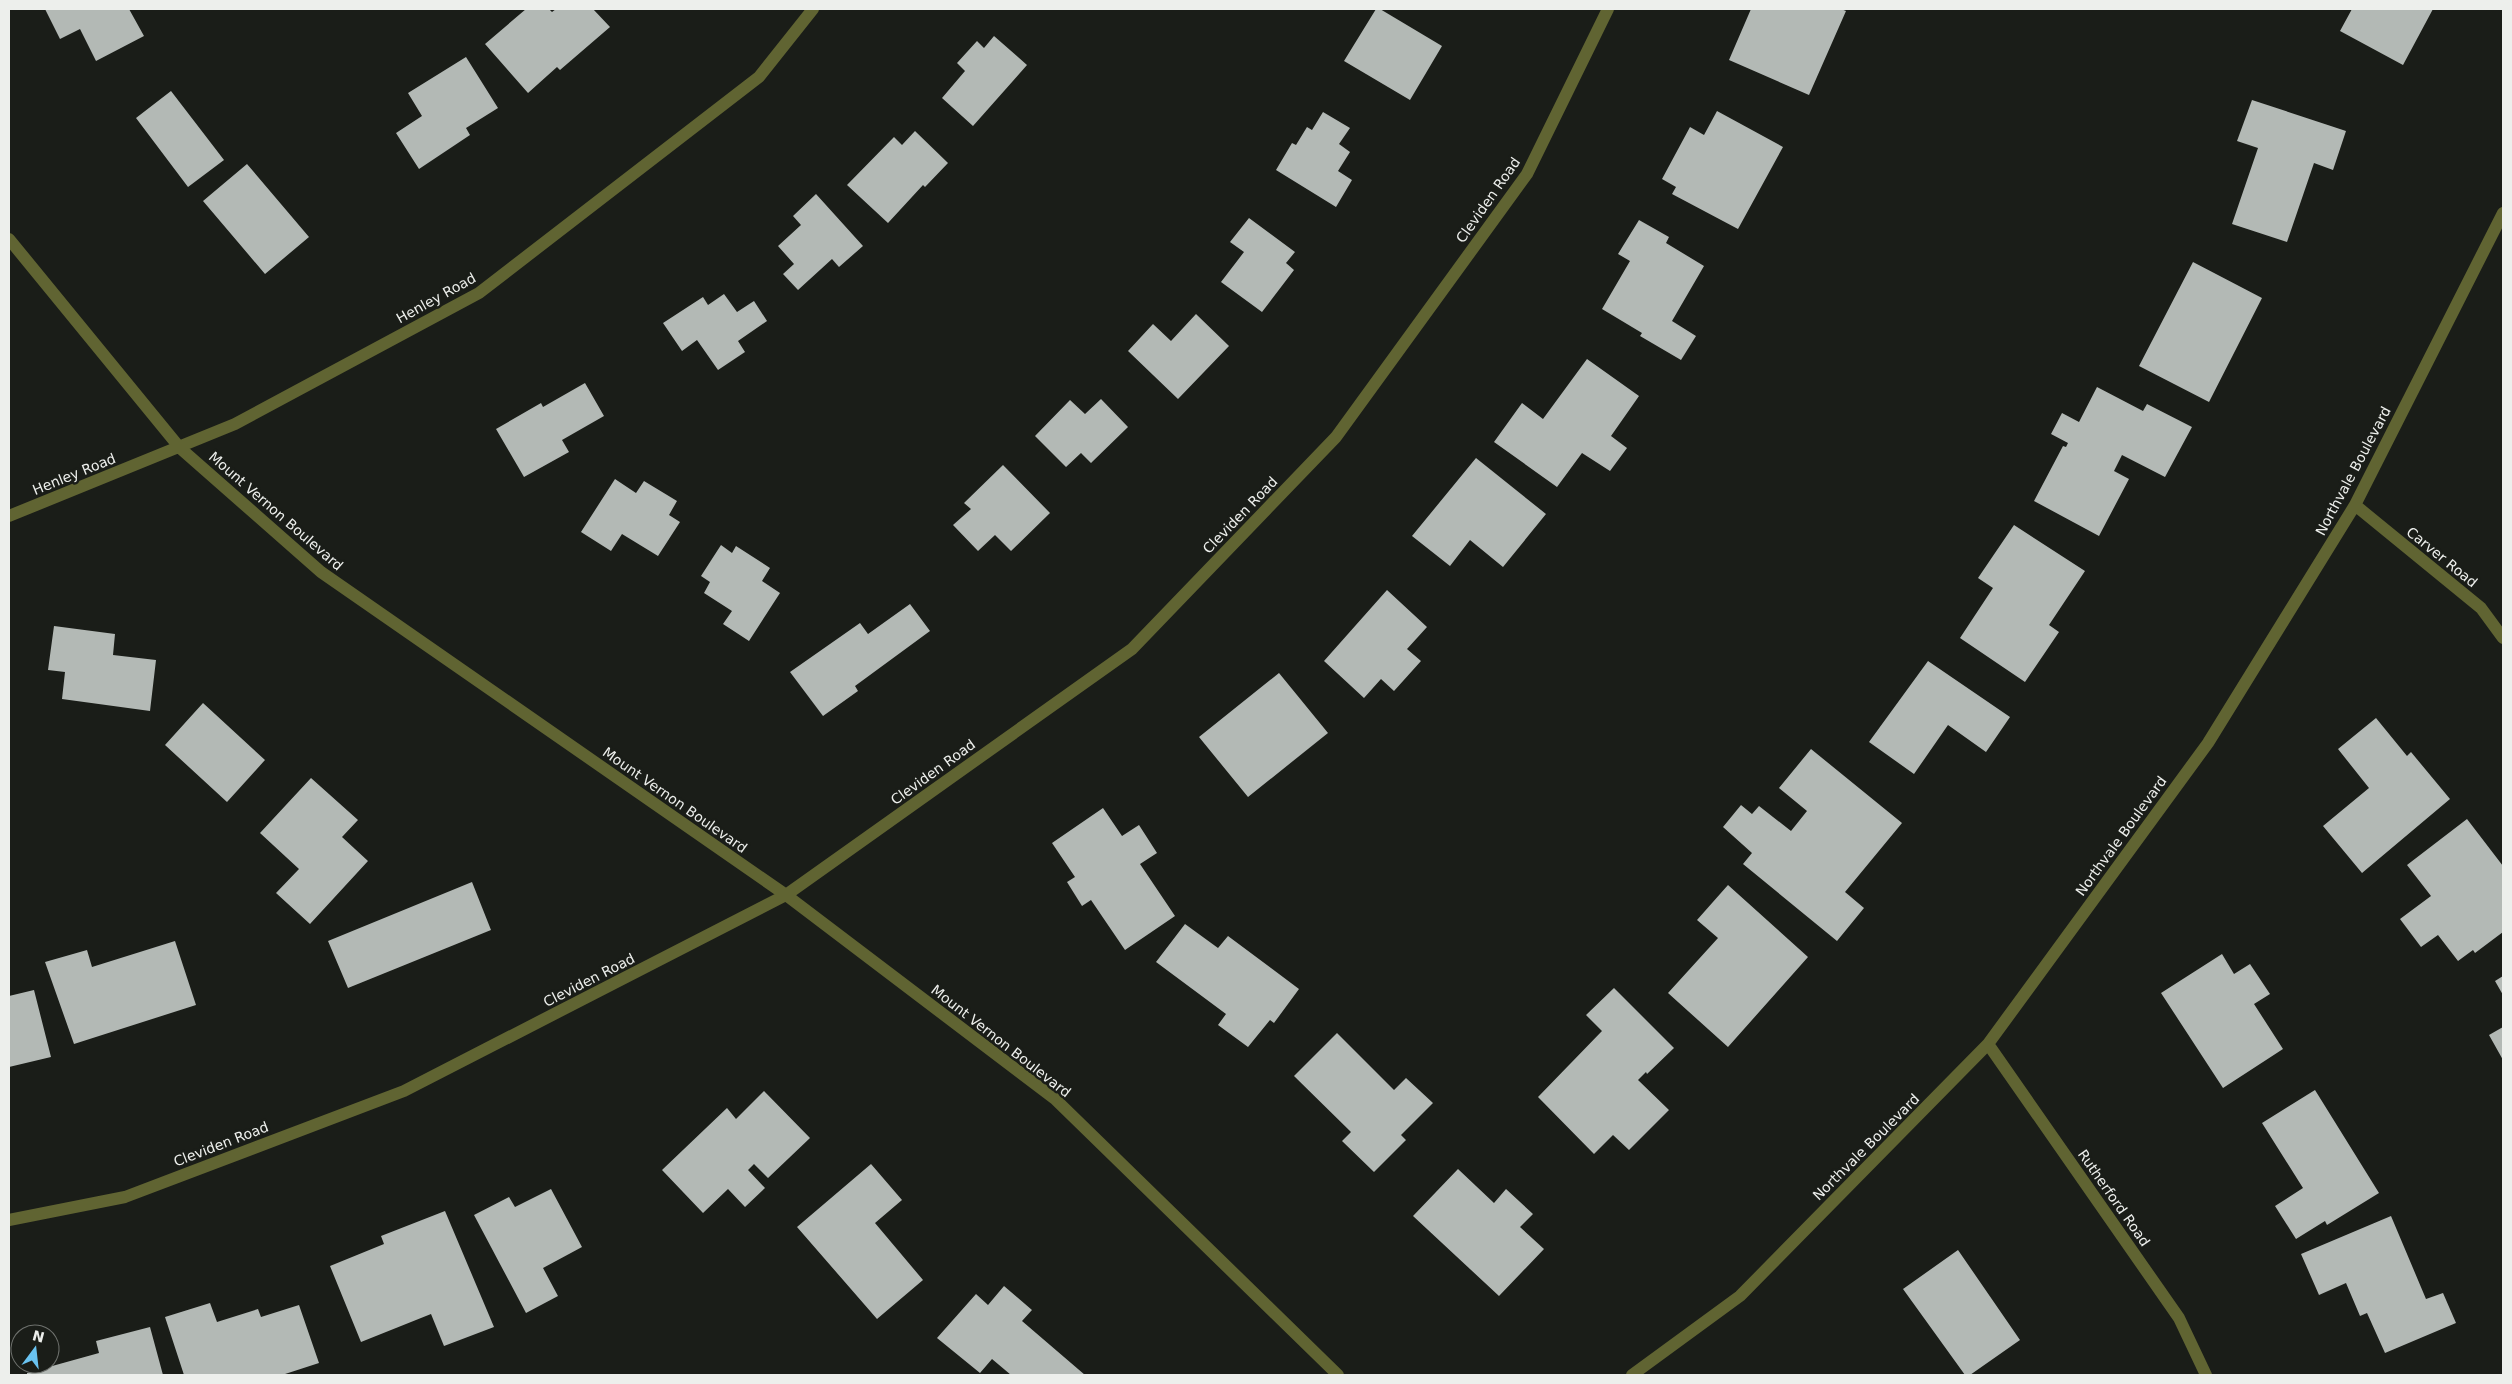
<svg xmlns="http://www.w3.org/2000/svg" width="2512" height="1384" font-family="'DejaVu Sans',sans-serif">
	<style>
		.building { fill: #b3b9b5 }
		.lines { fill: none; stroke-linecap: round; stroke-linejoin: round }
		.street { stroke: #606432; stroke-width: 12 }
		.labels { text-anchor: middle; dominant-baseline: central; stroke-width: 5; stroke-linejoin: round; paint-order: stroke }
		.street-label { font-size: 14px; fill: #edefec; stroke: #1a1d18 }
	</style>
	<rect width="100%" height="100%" fill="#1a1d18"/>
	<path class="building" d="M 45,9 L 129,9 L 144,36 L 96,61 L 80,29 L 60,39 Z
		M 526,9 L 549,9 L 552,12 L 556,9 L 593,9 L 610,27 L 560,70 L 557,67 L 528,93 L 485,44 Z
		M 1376,9 L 1380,9 L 1442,46 L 1410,100 L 1344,61 Z
		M 1751,9 L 1841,9 L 1846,11 L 1809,95 L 1729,60 Z
		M 2352,9 L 2433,9 L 2403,65 L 2340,31 Z
		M 994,36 L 1027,65 L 973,126 L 942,98 L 965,71 L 957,63 L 977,41 L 984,48 Z
		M 466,57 L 498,108 L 466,128 L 470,135 L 419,169 L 396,133 L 422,116 L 408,93 Z
		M 171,91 L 224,160 L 188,187 L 136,118 Z
		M 2252,100 L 2346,131 L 2333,170 L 2314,163 L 2287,242 L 2232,224 L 2258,148 L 2237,141 Z
		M 1717,111 L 1783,147 L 1738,229 L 1672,194 L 1676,187 L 1662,179 L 1690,127 L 1704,135 Z
		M 1323,112 L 1350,128 L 1339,144 L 1350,152 L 1338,171 L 1352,180 L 1336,207 L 1276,170 L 1292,143 L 1296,145 L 1307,127 L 1312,130 Z
		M 915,131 L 948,163 L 925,187 L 923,185 L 888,223 L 847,185 L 894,137 L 902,145 Z
		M 247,164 L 309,237 L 265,274 L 203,201 Z
		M 816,194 L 863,246 L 839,267 L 832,259 L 798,290 L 783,274 L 794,264 L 778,246 L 801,225 L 793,216 Z
		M 1249,218 L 1295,252 L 1286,263 L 1294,270 L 1262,312 L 1221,282 L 1244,252 L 1230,242 Z
		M 1639,220 L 1669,237 L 1666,243 L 1704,266 L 1672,321 L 1696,336 L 1681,360 L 1640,336 L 1642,333 L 1602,309 L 1630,261 L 1618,254 Z
		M 2193,262 L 2262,298 L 2209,402 L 2139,366 Z
		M 724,294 L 737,312 L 754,301 L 767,321 L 738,341 L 745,352 L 718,370 L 697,340 L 682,351 L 663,323 L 703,297 L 708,305 Z
		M 1196,314 L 1229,346 L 1178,399 L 1128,351 L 1153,324 L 1171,341 Z
		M 1587,359 L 1639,396 L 1611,436 L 1627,448 L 1610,471 L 1582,453 L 1557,487 L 1494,442 L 1522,403 L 1543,419 Z
		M 585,383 L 604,416 L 562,440 L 569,452 L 524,477 L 496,429 L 541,403 L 543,407 Z
		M 2097,387 L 2143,411 L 2147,404 L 2192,427 L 2165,477 L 2122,455 L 2114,471 L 2129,479 L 2099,536 L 2034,501 L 2063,446 L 2066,447 L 2068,443 L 2051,434 L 2062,413 L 2079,422 Z
		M 1101,399 L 1128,427 L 1091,463 L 1081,453 L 1066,467 L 1035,436 L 1070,400 L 1085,414 Z
		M 1476,458 L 1546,514 L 1503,567 L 1470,540 L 1450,566 L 1412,536 Z
		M 1003,465 L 1050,513 L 1011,551 L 995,535 L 978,551 L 953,525 L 971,509 L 964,503 Z
		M 615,479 L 636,493 L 644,481 L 677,501 L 669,515 L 680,522 L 658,556 L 622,534 L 611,551 L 581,532 Z
		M 2014,525 L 2085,571 L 2049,625 L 2059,632 L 2025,682 L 1960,638 L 1993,588 L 1978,578 Z
		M 721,545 L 732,553 L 736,546 L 770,568 L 762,581 L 780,593 L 749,641 L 723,624 L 732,611 L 704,593 L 710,582 L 701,576 Z
		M 1387,590 L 1427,627 L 1407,649 L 1421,661 L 1394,691 L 1381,679 L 1364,698 L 1324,661 Z
		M 910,604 L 930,631 L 855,686 L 858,691 L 823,716 L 790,672 L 860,623 L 868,634 Z
		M 54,626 L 115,634 L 113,655 L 156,660 L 150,711 L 62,699 L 65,672 L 48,670 Z
		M 1928,661 L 2010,717 L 1986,752 L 1948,725 L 1914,774 L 1869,742 Z
		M 1279,673 L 1328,733 L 1248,797 L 1199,737 Z
		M 203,703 L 265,760 L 227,802 L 165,745 Z
		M 2376,718 L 2407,756 L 2411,752 L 2450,799 L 2362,873 L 2323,826 L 2369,788 L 2338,749 Z
		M 1811,749 L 1902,823 L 1845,892 L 1864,908 L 1837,941 L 1743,864 L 1752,853 L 1723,827 L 1741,805 L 1752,814 L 1759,806 L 1791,831 L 1807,811 L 1779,788 Z
		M 311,778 L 358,820 L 342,837 L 368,861 L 310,924 L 276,893 L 299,869 L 260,833 Z
		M 1103,808 L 1122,836 L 1139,825 L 1157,853 L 1140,864 L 1175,916 L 1125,950 L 1091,900 L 1082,906 L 1067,882 L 1075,877 L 1052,843 Z
		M 2467,819 L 2503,866 L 2503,932 L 2475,953 L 2473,950 L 2458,961 L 2438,935 L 2421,947 L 2400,919 L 2431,896 L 2407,865 Z
		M 472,882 L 491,930 L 348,988 L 328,941 Z
		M 1728,885 L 1808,957 L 1728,1047 L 1668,993 L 1718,938 L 1697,920 Z
		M 1185,924 L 1218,948 L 1228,936 L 1299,989 L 1274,1023 L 1270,1020 L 1248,1047 L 1218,1025 L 1226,1014 L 1156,962 Z
		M 175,941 L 196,1005 L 74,1044 L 45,962 L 87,950 L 92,967 Z
		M 2222,954 L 2234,974 L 2250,964 L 2270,994 L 2254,1004 L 2283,1049 L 2223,1088 L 2161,993 Z
		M 2503,976 L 2503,995 L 2495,981 Z
		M 1614,988 L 1674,1048 L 1647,1074 L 1646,1072 L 1638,1080 L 1669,1110 L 1629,1150 L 1613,1135 L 1594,1154 L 1538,1097 L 1602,1031 L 1586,1015 Z
		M 34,990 L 51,1057 L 9,1067 L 9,996 Z
		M 2503,1027 L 2503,1060 L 2489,1035 Z
		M 1337,1033 L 1394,1090 L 1406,1078 L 1433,1103 L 1401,1135 L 1406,1140 L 1374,1172 L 1342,1141 L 1351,1132 L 1294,1076 Z
		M 2315,1090 L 2379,1193 L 2327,1225 L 2325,1221 L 2296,1239 L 2275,1206 L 2303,1188 L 2262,1123 Z
		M 764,1091 L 810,1138 L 768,1178 L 754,1164 L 748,1170 L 765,1188 L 745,1207 L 728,1189 L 703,1213 L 662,1170 L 727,1108 L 736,1119 Z
		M 871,1164 L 902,1200 L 875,1223 L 923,1280 L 877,1319 L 797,1227 Z
		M 1458,1169 L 1494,1203 L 1506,1189 L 1533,1214 L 1520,1227 L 1544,1249 L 1499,1296 L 1413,1216 Z
		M 551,1189 L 582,1247 L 543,1268 L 558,1296 L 526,1313 L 474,1215 L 509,1197 L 515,1207 Z
		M 445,1211 L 494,1327 L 444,1346 L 431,1314 L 361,1342 L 330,1266 L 384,1244 L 381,1236 Z
		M 2391,1216 L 2426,1299 L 2443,1293 L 2456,1323 L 2385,1353 L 2367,1313 L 2360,1316 L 2346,1283 L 2319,1295 L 2301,1254 Z
		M 1958,1250 L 2020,1340 L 1970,1375 L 1965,1375 L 1903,1289 Z
		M 1004,1286 L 1032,1310 L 1022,1321 L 1085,1375 L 1011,1375 L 992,1359 L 980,1373 L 937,1338 L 976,1294 L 988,1305 Z
		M 210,1303 L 217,1322 L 258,1309 L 261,1317 L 299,1305 L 319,1363 L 282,1375 L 184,1375 L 165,1317 Z
		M 150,1327 L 163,1375 L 27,1375 L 27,1373 L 99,1353 L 96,1341 Z"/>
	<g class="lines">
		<path class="street" d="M 9,239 L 180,448 L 321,572 L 786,895 L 1055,1099 L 1338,1375
			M 2355,505 L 2481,608 L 2503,638
			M 9,516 L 235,424 L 479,293 L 759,77 L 813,9
			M 1988,1044 L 2179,1318 L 2206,1375
			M 9,1220 L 125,1197 L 404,1091 L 786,895 L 1132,649 L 1336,437 L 1527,174 L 1608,9
			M 1632,1375 L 1740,1296 L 1988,1044 L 2208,743 L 2355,505 L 2503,213"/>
	</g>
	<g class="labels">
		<g class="street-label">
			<text transform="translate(1488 200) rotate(-55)">Cleviden Road</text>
			<text transform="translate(436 298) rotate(-29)">Henley Road</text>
			<text transform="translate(2353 471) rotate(-62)">Northvale Boulevard</text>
			<text transform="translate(74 474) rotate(-22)">Henley Road</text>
			<text transform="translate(276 511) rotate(41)">Mount Vernon Boulevard</text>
			<text transform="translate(1240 515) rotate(-46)">Cleviden Road</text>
			<text transform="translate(2442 557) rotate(39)">Carver Road</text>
			<text transform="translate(933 772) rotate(-36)">Cleviden Road</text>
			<text transform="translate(675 800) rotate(35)">Mount Vernon Boulevard</text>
			<text transform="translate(2121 836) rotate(-54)">Northvale Boulevard</text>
			<text transform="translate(589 980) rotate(-27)">Cleviden Road</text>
			<text transform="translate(1001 1041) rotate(38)">Mount Vernon Boulevard</text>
			<text transform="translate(221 1144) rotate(-21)">Cleviden Road</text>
			<text transform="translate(1866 1147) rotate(-45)">Northvale Boulevard</text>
			<text transform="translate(2114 1198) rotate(55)">Rutherford Road</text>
		</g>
	</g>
	<rect width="2512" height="1384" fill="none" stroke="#edefec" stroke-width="20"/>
	<g transform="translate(35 1349) rotate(15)"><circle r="24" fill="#1a1d18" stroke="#6e716d"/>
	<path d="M0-4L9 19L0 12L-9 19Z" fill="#69c3f1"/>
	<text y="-8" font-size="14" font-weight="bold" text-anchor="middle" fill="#edefec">N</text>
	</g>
</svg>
